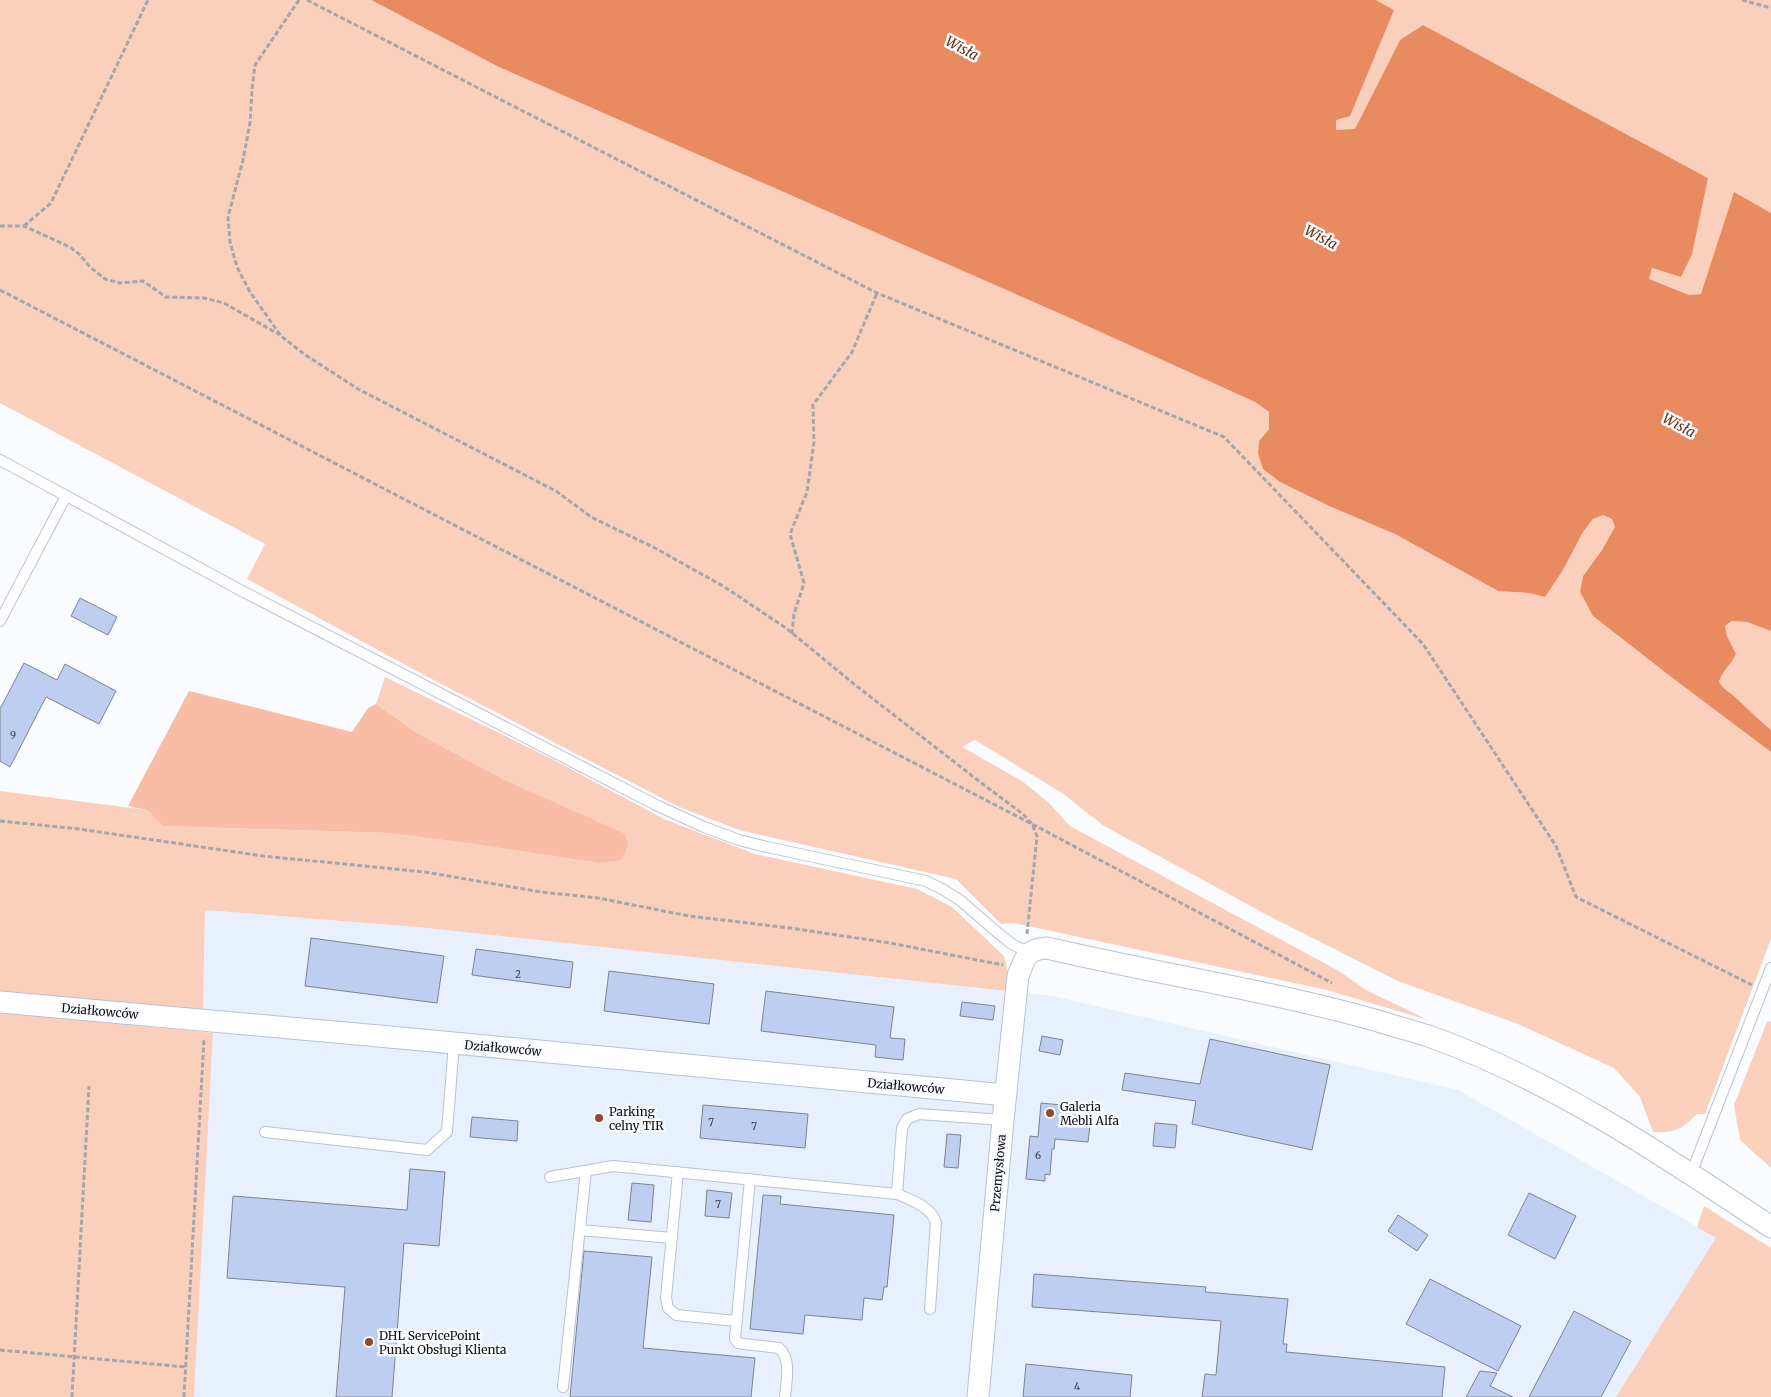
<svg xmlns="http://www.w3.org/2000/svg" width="1771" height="1397" font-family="Merriweather,serif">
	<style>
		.built { fill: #e8f0fe }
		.green { fill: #fad0bd }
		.forest { fill: #f8bda4 }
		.water { fill: #e88b61 }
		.building { fill: #bdcef0; stroke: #7c8493 }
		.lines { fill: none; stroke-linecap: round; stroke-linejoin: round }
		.service-casing { stroke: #b9c2d2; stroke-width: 12 }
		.minor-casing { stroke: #b9c2d2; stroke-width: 23 }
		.path { stroke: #a4a6ab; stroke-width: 3; stroke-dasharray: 5 2.5; stroke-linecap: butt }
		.service { stroke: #fff; stroke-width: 10 }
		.minor { stroke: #fff; stroke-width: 21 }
		.poi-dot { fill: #924a27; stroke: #f9fbff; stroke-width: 2 }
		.labels { text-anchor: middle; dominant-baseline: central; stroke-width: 5; stroke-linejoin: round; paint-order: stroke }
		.number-label { font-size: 10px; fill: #373d4a }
		.street-label { font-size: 12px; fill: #0a0d12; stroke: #f9fbff }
		.poi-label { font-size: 12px; fill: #0a0d12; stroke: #f9fbff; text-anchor: start }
		.water-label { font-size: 14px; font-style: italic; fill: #6f3416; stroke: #f9fbff }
	</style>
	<rect width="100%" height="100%" fill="#f9fbff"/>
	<path class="built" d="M 205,910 L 417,927 L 1053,996 L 1458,1090 L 1717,1238 L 1616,1397 L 194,1397 L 213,1033 L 217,1034 L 203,1009 Z"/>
	<path class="green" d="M 0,0 L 371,0 L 499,67 L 1062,314 L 1255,402 L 1269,412 L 1269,429 L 1259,441 L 1258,454 L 1263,469 L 1280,482 L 1329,506 L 1395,534 L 1498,591 L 1529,593 L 1545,597 L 1563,570 L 1583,532 L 1593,519 L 1603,515 L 1612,519 L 1616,527 L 1602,550 L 1583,576 L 1580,592 L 1593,616 L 1666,673 L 1771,752 L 1771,939 L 1705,1114 L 1697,1114 C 1681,1130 1674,1133 1653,1132 L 1640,1097 L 1614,1068 L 1518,1024 L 1398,981 L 1269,916 L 1104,826 L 1062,793 L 975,740 L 962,747 L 1022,781 L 1049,803 L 1070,826 L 1339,971 L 1366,990 L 1428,1020 L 1327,990 L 1014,923 L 1001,924 L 956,879 L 739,830 L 677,806 L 424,675 L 247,579 L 265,544 L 0,403 Z
		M 1376,0 L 1771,0 L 1771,213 L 1734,192 L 1702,294 L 1689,295 L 1649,279 L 1652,268 L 1681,277 L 1708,178 L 1423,25 L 1400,40 L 1355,130 L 1336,130 L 1336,120 L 1394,10 Z
		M 1732,621 L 1747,622 L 1771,631 L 1771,730 C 1759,720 1748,709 1736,698 C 1730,692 1724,690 1719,682 C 1722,671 1731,665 1736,654 L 1727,636 L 1725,626 Z
		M 385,677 L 550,758 L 664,819 L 755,854 L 917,889 L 952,907 L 1004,956 L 1008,972 L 1007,991 L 417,927 L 205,910 L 203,1009 L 0,1000 L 0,791 L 147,810 L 163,826 L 388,833 L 460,842 L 599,863 L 624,833 L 505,780 L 417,733 L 376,704 Z
		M 0,1012 L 213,1033 L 194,1397 L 0,1397 Z
		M 1771,1021 L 1771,1168 L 1740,1140 L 1734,1105 L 1767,1022 Z
		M 1704,1206 L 1771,1248 L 1771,1397 L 1616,1397 L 1716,1238 L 1697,1227 Z"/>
	<path class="forest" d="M 189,691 L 352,732 L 368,708 L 376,704 L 417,733 L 505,780 L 624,833 L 628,845 L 622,860 L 599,863 L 460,842 L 388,833 L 163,826 L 147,810 L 128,806 Z"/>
	<path class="water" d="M 371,0 L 1376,0 L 1394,10 L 1350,116 L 1336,120 L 1336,130 L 1355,129 L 1400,40 L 1423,25 L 1438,33 L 1708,178 L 1692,254 L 1681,277 L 1652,268 L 1649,279 L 1689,295 L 1701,294 L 1734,192 L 1771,213 L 1771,631 L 1747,622 L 1732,621 L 1725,626 L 1727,636 L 1736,654 C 1731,665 1722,671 1719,682 C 1724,690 1730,692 1736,698 C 1748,709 1759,720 1771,730 L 1771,752 L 1666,673 L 1593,616 L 1580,592 L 1583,576 L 1602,550 L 1615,527 L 1612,519 L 1603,515 L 1593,519 L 1583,532 L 1563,570 L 1545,597 L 1529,593 L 1498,591 L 1395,534 L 1329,506 L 1280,482 L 1263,469 L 1258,454 L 1259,441 L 1269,429 L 1269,412 L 1255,402 L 1061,314 L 499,67 Z"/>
	<path class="building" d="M 80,598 L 117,617 L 108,635 L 71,616 Z
		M 24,663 L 57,680 L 65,664 L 116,691 L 99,724 L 46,697 L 10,767 L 0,761 L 0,709 Z
		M 311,938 L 444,956 L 437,1003 L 305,986 Z
		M 476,949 L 573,962 L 570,988 L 472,975 Z
		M 609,971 L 714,984 L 709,1024 L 604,1011 Z
		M 766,991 L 894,1007 L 890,1038 L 905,1039 L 903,1060 L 875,1057 L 876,1045 L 761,1031 Z
		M 962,1002 L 995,1006 L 993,1020 L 960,1016 Z
		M 1042,1036 L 1063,1040 L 1060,1055 L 1039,1051 Z
		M 1210,1039 L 1330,1065 L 1312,1150 L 1192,1124 L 1196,1101 L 1122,1090 L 1125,1073 L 1200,1084 Z
		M 1041,1103 L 1092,1108 L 1088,1142 L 1055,1139 L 1054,1149 L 1052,1149 L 1050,1175 L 1045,1174 L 1045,1181 L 1026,1179 L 1030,1136 L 1038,1137 Z
		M 703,1105 L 808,1114 L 805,1148 L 700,1138 Z
		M 472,1117 L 518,1121 L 517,1141 L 470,1137 Z
		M 1155,1123 L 1177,1125 L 1175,1148 L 1153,1146 Z
		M 947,1134 L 961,1135 L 958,1168 L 944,1167 Z
		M 410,1169 L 445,1172 L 439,1246 L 404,1243 L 392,1397 L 336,1397 L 345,1287 L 227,1278 L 233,1196 L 407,1210 Z
		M 632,1183 L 654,1185 L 651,1222 L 628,1220 Z
		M 707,1190 L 732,1193 L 729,1218 L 705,1216 Z
		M 1529,1193 L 1576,1216 L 1555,1259 L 1508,1235 Z
		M 763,1195 L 781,1196 L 780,1204 L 894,1215 L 887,1287 L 884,1287 L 882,1300 L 864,1298 L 862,1320 L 805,1315 L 803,1334 L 750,1329 Z
		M 1398,1215 L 1428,1235 L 1417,1251 L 1388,1231 Z
		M 584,1251 L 652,1257 L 643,1348 L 755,1358 L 751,1397 L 570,1397 Z
		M 1034,1274 L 1206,1287 L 1205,1292 L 1288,1299 L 1283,1344 L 1287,1344 L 1286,1352 L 1445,1367 L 1442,1397 L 1202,1397 L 1205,1374 L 1216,1375 L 1221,1321 L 1032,1307 Z
		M 1430,1279 L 1521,1326 L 1498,1371 L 1406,1324 Z
		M 1574,1311 L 1631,1341 L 1601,1397 L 1529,1397 Z
		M 1026,1364 L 1132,1375 L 1130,1397 L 1023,1397 Z
		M 1480,1371 L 1497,1373 L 1490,1386 L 1513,1397 L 1466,1397 Z"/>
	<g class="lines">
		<defs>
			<path id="service" d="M 0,460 L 242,591 L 656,805 L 704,827 L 739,840 L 767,847 L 926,881 L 944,890 L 961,901 L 998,933 L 1012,944 L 1029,953
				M 0,621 L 66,496
				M 265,1132 L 427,1150 L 447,1132 L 454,1043
				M 678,1172 L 666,1298 L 668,1308 L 676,1315 L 736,1321
				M 1691,1174 L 1771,968
				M 550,1177 L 613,1166 L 897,1194 L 902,1128 L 907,1119 L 919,1114 L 1003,1120
				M 750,1179 L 735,1339 L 738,1343 L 744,1344 L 779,1348 C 792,1359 786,1382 785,1397
				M 897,1194 C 911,1200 932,1207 936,1223 L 930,1309
				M 580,1230 L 672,1238
				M 563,1387 L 586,1171"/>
			<path id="minor" d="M 0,1002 L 379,1036 L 1006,1095
				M 978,1397 L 1003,1120 L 1018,976 C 1025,958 1026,949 1047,948 C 1157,974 1269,990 1378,1021 C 1396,1027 1414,1031 1431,1037 C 1550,1079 1666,1157 1771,1227"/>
		</defs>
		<use href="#service" class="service-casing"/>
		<use href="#minor" class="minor-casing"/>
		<path class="path" d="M 299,0 L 255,65 L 252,90 L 250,123 L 243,160 L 228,217 L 230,242 L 237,267 L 250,292 L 281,336 L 304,354 L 358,389 L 556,491 L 591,517 L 655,548 L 723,586 L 786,628 L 854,684 L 984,785 L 1023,814 L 1032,824 L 1037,836 L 1027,934
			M 307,0 L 877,293 L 1224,437 L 1423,644 L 1556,846 L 1576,897 L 1752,985
			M 1742,0 L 1771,8
			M 0,226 L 24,226 L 70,247 L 79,254 L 90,267 L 105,279 L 120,283 L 143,281 L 166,297 L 204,298 L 224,303 L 280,335
			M 24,226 L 51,203 L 148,0
			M 0,290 L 1032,824 L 1332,983
			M 792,634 L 794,614 L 804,583 L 790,534 L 807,492 L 814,442 L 813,405 L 852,352 L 877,293
			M 0,821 L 79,829 L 263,856 L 425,872 L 541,892 L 598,898 L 689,916 L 790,928 L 890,943 L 1003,965
			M 0,1350 L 186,1367
			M 72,1397 L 89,1086
			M 184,1397 L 204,1039"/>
		<use href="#service" class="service"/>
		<use href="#minor" class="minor"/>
	</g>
	<g class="poi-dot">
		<circle cx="1050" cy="1113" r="5"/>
		<circle cx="599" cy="1118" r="5"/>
		<circle cx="369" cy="1342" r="5"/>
	</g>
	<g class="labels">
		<g class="number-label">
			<text x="13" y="735">9</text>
			<text x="518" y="974">2</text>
			<text x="711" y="1122">7</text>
			<text x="754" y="1126">7</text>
			<text x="1038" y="1155">6</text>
			<text x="718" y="1204">7</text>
			<text x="1077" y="1386">4</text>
		</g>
		<g class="street-label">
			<text transform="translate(100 1011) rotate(5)">Działkowców</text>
			<text transform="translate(503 1048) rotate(5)">Działkowców</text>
			<text transform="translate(906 1086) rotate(5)">Działkowców</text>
			<text transform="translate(998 1173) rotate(-85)">Przemysłowa</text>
		</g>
		<g class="poi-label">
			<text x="1060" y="1106">Galeria<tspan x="1060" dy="14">Mebli Alfa</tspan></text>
			<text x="609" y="1111">Parking<tspan x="609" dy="14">celny TIR</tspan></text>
			<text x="379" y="1335">DHL ServicePoint<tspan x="379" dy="14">Punkt Obsługi Klienta</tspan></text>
		</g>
		<g class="water-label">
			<text transform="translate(962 48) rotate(28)">Wisła</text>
			<text transform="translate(1321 237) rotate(28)">Wisła</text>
			<text transform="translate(1679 425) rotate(28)">Wisła</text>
		</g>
	</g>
</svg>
